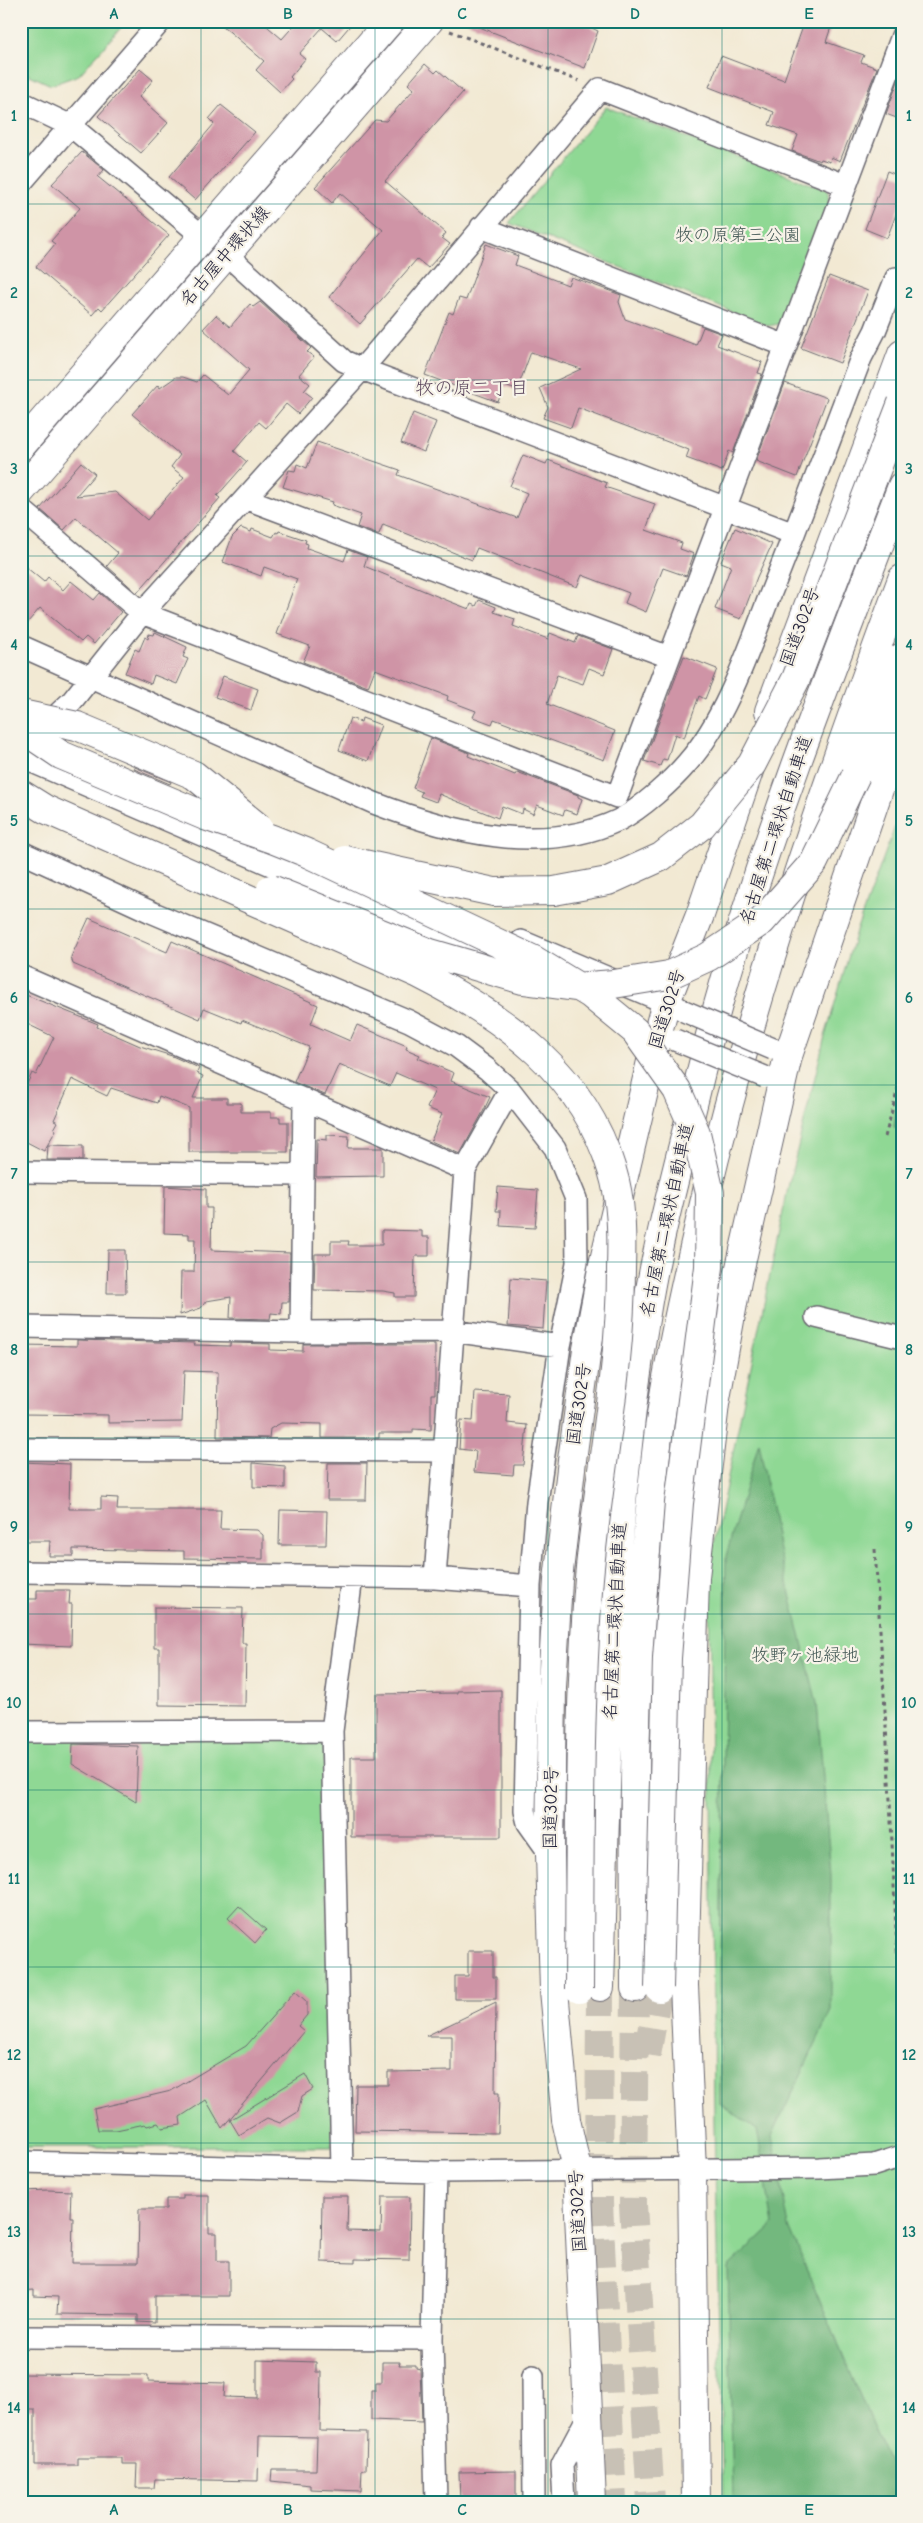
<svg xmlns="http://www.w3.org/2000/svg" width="923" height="2523" font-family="'Comic Neue','Klee One',sans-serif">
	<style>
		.green { fill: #8fd894; stroke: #587d68 }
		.forest { fill: #73b87e; stroke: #4a6d5c }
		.building { fill: #cf94a6 }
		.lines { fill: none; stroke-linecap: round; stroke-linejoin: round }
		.highway-tunnel { stroke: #c8c1b5; stroke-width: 28; stroke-dasharray: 28 14; stroke-linecap: butt }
		.minor-casing { stroke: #6b6870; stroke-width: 24 }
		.major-casing { stroke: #6b6870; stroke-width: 30 }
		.highway-casing { stroke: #6b6870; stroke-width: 30 }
		.path { stroke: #6b6870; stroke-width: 3; stroke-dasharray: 4 4; stroke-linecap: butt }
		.minor { stroke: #fff; stroke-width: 21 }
		.major { stroke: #fff; stroke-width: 28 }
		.highway { stroke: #fff; stroke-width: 28 }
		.minor-bridge-casing { stroke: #6b6870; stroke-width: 24; stroke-linecap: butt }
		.highway-bridge-casing { stroke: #6b6870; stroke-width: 30; stroke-linecap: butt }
		.minor-bridge { stroke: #fff; stroke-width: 21 }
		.highway-bridge { stroke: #fff; stroke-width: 28 }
		.grid { fill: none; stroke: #0f766e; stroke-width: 1; stroke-opacity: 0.55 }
		.labels { text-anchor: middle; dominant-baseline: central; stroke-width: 4.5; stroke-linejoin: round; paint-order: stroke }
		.park-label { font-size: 18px; fill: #435956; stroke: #f7f3e8 }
		.street-label { font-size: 18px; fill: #22223b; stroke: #f7f3e8 }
		.neighbourhood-label { font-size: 19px; fill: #5f4a60; stroke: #f7f3e8 }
		.neatline { fill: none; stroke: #0f766e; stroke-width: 2 }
		.grid-label { font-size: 16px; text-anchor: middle; font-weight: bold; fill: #0f766e }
	</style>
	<rect width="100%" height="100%" fill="#f7f3e8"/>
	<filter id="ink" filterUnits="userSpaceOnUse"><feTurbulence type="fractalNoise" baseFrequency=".02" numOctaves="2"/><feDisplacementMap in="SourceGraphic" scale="10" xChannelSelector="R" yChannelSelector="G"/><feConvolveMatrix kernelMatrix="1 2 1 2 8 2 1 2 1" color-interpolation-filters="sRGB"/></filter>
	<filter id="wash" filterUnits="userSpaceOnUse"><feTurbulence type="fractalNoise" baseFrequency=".0096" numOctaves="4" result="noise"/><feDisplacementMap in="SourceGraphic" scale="20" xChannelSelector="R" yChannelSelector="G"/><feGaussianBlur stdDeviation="1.12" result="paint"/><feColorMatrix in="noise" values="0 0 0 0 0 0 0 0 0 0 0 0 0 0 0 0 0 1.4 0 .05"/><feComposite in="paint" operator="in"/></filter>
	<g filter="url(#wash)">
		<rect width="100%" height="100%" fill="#f2e9d3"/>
		<path class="green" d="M 21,21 L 127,21 L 79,75 L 51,85 L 21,71 Z
			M 606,107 L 827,190 L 830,201 L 784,323 L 768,326 L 509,223 Z
			M 902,808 L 902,2502 L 723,2502 L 714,2126 L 709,1568 L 789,1183 L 824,1040 L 856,931 Z
			M 324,1738 L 332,2147 L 21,2147 L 21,1740 Z"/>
		<path class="forest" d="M 902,1060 L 902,1132 L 894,1127 Z
			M 759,1442 L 778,1546 L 817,1703 L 831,1875 L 831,2011 L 772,2136 L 789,2227 L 902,2495 L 902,2502 L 733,2502 L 728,2267 L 773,2225 L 757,2129 L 720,2104 L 720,1964 L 726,1556 Z"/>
		<g id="blocks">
			<path class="building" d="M 217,21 L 261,21 L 282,39 L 298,21 L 354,21 L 337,41 L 322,28 L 299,54 L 305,59 L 290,77 L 292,79 L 280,92 L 256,70 L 264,61 Z
				M 464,21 L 577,21 L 598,31 L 585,68 Z
				M 805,21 L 833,21 L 826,42 L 864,55 L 861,62 L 877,68 L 840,161 L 831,157 L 830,162 L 821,159 L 820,161 L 792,151 L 798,135 L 769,125 L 774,112 L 709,87 L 721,56 L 784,80 Z
				M 425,64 L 435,73 L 438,70 L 463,92 L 385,181 L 446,233 L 442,238 L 450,244 L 428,268 L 417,259 L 360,324 L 329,297 L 383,230 L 340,193 L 332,203 L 315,187 L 375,120 L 386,121 L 414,89 L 408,84 Z
				M 140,69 L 153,80 L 139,97 L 168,123 L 141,153 L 98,116 Z
				M 900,76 L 902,77 L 902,120 L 886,114 Z
				M 221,105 L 255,132 L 195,200 L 169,177 L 214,124 L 209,119 Z
				M 82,152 L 104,170 L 98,177 L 169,235 L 102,310 L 99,307 L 92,315 L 36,267 L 55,244 L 51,241 L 80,208 L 52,184 Z
				M 887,171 L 902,177 L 902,199 L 887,238 L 865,229 Z
				M 486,244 L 518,256 L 515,265 L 568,285 L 571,277 L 621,295 L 619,302 L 625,319 L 696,345 L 703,327 L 722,334 L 717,345 L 762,362 L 758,373 L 762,374 L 733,453 L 729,451 L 722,471 L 686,458 L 689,450 L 578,408 L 571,428 L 543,418 L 548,407 L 540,388 L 581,369 L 531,352 L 517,390 L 504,386 L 498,402 L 425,375 L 449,312 L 453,314 L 459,298 L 466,300 Z
				M 829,276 L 868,291 L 840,363 L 801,348 Z
				M 260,302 L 311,348 L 307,352 L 314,357 L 299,375 L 310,384 L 304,391 L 312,397 L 298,414 L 286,404 L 266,428 L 259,422 L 234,451 L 247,462 L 217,496 L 220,498 L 137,593 L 107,566 L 118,553 L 76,517 L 64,530 L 40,509 L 81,462 L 95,474 L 76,496 L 115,492 L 147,520 L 184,477 L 171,467 L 180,455 L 132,414 L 158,385 L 160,388 L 176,377 L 183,377 L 197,382 L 203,375 L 228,395 L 249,370 L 203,329 L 216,315 L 230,327 L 250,304 L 253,307 Z
				M 785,383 L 827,398 L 797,477 L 756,461 Z
				M 413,413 L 436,422 L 424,452 L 401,443 Z
				M 317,442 L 400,470 L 398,475 L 517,518 L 527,493 L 510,486 L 523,455 L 546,464 L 548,460 L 607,483 L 605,487 L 655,504 L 646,530 L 682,543 L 680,549 L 694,554 L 686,576 L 663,568 L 646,612 L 625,603 L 629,593 L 582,575 L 577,587 L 477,548 L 472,560 L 383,524 L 379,534 L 376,534 L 357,527 L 361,515 L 332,505 L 333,502 L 283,487 L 289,470 L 295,471 L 297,464 L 307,468 Z
				M 241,528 L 251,532 L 252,529 L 273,537 L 276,532 L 278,533 L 279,531 L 306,540 L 305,543 L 308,544 L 307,548 L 344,561 L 348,550 L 367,557 L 364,566 L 451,602 L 469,609 L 471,604 L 476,606 L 479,600 L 496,607 L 494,612 L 515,619 L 513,626 L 548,639 L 550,633 L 575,643 L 578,636 L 613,649 L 604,674 L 589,668 L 583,684 L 557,675 L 547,704 L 615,731 L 604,760 L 494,719 L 492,724 L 473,717 L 476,711 L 447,700 L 448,696 L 375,669 L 368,687 L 303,662 L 310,646 L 277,634 L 297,579 L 264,567 L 261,576 L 223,562 L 232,537 Z
				M 735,528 L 772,544 L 757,577 L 741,619 L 715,609 L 731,566 L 721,562 Z
				M 21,563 L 44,582 L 48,577 L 63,590 L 71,581 L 94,600 L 100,593 L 121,612 L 94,644 L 86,637 L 81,642 L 40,608 L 21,630 Z
				M 155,632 L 187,647 L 183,657 L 188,659 L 177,684 L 154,675 L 151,684 L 125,673 L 135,649 L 139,651 L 145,637 L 148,639 L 149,634 L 154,635 Z
				M 684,656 L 717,669 L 705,699 L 699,696 L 684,738 L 675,734 L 667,760 L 663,759 L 660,766 L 644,761 Z
				M 223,676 L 258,689 L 251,710 L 215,697 Z
				M 350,718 L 361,722 L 362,718 L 381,725 L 368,761 L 339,750 Z
				M 431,738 L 469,753 L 468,756 L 515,775 L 517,772 L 578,795 L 578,797 L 582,799 L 577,814 L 565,810 L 563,815 L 537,805 L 533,814 L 523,809 L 522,814 L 502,806 L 498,818 L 439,794 L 436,802 L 420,796 L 422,792 L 413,788 Z
				M 135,767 L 171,782 L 170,784 L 134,769 Z
				M 89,918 L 167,952 L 172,941 L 318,1005 L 311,1024 L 350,1041 L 357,1025 L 407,1046 L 406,1049 L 420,1055 L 418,1058 L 454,1073 L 451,1081 L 490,1097 L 483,1112 L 460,1154 L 431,1141 L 442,1114 L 427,1108 L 435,1090 L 396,1073 L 390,1086 L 339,1064 L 325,1095 L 294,1082 L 309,1047 L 242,1020 L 241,1023 L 204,1008 L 200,1019 L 73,964 L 71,957 Z
				M 21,993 L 98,1024 L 97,1027 L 140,1046 L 172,1056 L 199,1068 L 197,1073 L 203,1076 L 193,1098 L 227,1098 L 227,1103 L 241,1103 L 241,1112 L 271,1112 L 271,1117 L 280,1117 L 280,1122 L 288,1122 L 288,1152 L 189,1152 L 189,1108 L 159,1096 L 157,1103 L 111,1088 L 107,1096 L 72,1079 L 54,1120 L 58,1122 L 54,1129 L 56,1130 L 44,1151 L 21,1139 L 21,1081 L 27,1084 L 32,1073 L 36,1075 L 54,1037 L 21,1021 Z
				M 327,1135 L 349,1136 L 348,1148 L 383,1148 L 383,1176 L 316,1177 L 317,1139 L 327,1140 Z
				M 48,1145 L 83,1146 L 83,1160 L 47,1160 Z
				M 165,1186 L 206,1189 L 206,1208 L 212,1208 L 211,1250 L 290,1253 L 289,1302 L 282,1302 L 281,1314 L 271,1313 L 270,1319 L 230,1318 L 231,1297 L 206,1301 L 201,1308 L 180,1315 L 181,1272 L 194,1272 L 195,1239 L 189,1239 L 189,1234 L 164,1233 Z
				M 498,1187 L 538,1190 L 535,1228 L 500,1226 L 501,1211 L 496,1211 Z
				M 382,1230 L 422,1231 L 422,1237 L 429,1237 L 429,1256 L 415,1256 L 414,1297 L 395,1297 L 395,1293 L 383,1291 L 314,1290 L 315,1254 L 331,1254 L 331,1241 L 349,1241 L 348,1245 L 382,1245 Z
				M 108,1250 L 125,1250 L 126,1293 L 107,1293 Z
				M 511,1278 L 546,1281 L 543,1329 L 508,1326 Z
				M 77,1340 L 195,1343 L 194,1345 L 230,1346 L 230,1343 L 270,1344 L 270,1350 L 303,1351 L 303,1344 L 435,1344 L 435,1394 L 431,1394 L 431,1430 L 413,1429 L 413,1433 L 379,1433 L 379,1438 L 322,1438 L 322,1424 L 281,1423 L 270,1429 L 269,1438 L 217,1437 L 218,1372 L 184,1371 L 182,1422 L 108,1423 L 108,1415 L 21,1414 L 21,1345 L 77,1346 Z
				M 475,1392 L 509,1394 L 507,1423 L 527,1425 L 523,1465 L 514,1465 L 513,1475 L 474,1472 L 476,1451 L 459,1449 L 461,1420 L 473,1421 Z
				M 21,1462 L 70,1464 L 69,1509 L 101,1509 L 101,1497 L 118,1498 L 117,1510 L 221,1510 L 220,1529 L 257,1530 L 263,1535 L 263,1559 L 184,1558 L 184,1551 L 73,1549 L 73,1556 L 49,1556 L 50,1541 L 21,1541 Z
				M 253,1463 L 285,1466 L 285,1488 L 253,1487 Z
				M 328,1463 L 367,1463 L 366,1500 L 327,1500 Z
				M 280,1510 L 327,1511 L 326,1545 L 279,1545 Z
				M 37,1590 L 70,1590 L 69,1604 L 72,1604 L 71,1646 L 21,1644 L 21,1599 L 37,1599 Z
				M 154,1607 L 243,1608 L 242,1643 L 246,1643 L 245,1706 L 159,1705 L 159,1648 L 154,1648 Z
				M 501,1690 L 501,1837 L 351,1837 L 351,1757 L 376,1757 L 376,1694 L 457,1693 L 457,1691 Z
				M 73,1744 L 138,1746 L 136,1802 L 72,1764 Z
				M 239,1906 L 266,1930 L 255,1943 L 228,1918 Z
				M 468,1951 L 493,1951 L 493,1977 L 496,1977 L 496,1999 L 455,1999 L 455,1976 L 468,1976 Z
				M 295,1991 L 307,2002 L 307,2015 L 298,2026 L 304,2031 L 222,2128 L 206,2100 L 180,2117 L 181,2125 L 162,2128 L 158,2123 L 147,2126 L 145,2124 L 116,2130 L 98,2130 L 94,2109 L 171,2091 L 246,2046 Z
				M 496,2002 L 495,2093 L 499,2093 L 498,2133 L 355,2131 L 356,2085 L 388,2085 L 388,2072 L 452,2071 L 452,2036 L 426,2036 Z
				M 305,2074 L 313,2089 L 302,2096 L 298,2112 L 280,2123 L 267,2118 L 239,2135 L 230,2120 Z
				M 48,2190 L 71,2191 L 70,2217 L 73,2217 L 72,2263 L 138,2263 L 139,2209 L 166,2209 L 166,2199 L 183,2199 L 183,2195 L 209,2195 L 209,2233 L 217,2233 L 217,2261 L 229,2261 L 229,2296 L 155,2296 L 155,2323 L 138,2322 L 138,2315 L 57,2314 L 58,2297 L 34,2296 L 34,2290 L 21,2291 L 22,2191 Z
				M 322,2196 L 348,2196 L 347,2231 L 381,2232 L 382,2197 L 410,2197 L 409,2260 L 355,2259 L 355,2263 L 321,2262 Z
				M 257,2360 L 316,2362 L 316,2372 L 321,2372 L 320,2431 L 367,2432 L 366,2470 L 362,2470 L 361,2491 L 310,2489 L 310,2485 L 271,2481 L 272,2470 L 316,2470 L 317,2437 L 259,2436 L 258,2481 L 155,2479 L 154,2488 L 136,2488 L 137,2464 L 122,2464 L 122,2458 L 78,2458 L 78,2465 L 35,2465 L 35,2409 L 21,2409 L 21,2374 L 148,2375 L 148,2381 L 225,2383 L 224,2397 L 257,2398 Z
				M 382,2362 L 400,2362 L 399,2365 L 416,2365 L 416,2368 L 420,2369 L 422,2422 L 371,2420 L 371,2390 L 376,2390 L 376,2382 L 382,2382 Z
				M 516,2471 L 516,2502 L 460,2502 L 459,2472 Z"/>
		</g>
	</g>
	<g filter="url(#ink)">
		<use href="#blocks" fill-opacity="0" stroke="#6b6870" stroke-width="1"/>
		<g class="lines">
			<path class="highway-tunnel" d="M 600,1987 L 599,2202 L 613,2502
				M 635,1988 L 633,2205 L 651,2502
				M 647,2055 L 659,1988"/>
			<defs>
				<path id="minor" d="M 21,102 L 71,126 L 202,236
					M 21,183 L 161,21
					M 481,227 L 786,346
					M 226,254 L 344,361 L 362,369 L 794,534
					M 247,499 L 669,657
					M 21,509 L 142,613 L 617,797 L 902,36
					M 21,646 L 374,803 C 449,832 542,856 619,820 C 641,809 672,781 688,762 C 725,720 748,652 768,600 C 800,520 830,439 861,358 L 875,331 L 896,278 L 902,279
					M 21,748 L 72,701 L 142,613 L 362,369 L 600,89 L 845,185
					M 21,757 L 489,959
					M 21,852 L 151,912 L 409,1021 L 456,1046 L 487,1069 L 510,1090 L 555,1148 L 576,1199 L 577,1263 L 560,1346 L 537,1502 L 530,1586 L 525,1811 L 528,1823 L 550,1854
					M 521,941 L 679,1008
					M 21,976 L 465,1170
					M 21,1172 L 303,1175
					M 816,1317 L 902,1338
					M 21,1327 L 301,1332 L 452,1331 L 560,1346
					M 301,1332 L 304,1099
					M 21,1449 L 444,1451
					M 21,1572 L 435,1578 L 530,1586
					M 435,1578 L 465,1170 L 510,1090
					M 21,1732 L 332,1731
					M 21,2162 L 436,2172 L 819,2168 L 874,2165 L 902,2156
					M 342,2169 L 332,1731 L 352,1577
					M 436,2172 L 432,2339 L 436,2502
					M 21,2337 L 432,2339
					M 533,2376 L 534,2502
					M 564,2502 L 562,2465 L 588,2416"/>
				<path id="major" d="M 21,446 L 390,21
					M 21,491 L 429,21"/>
				<path id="highway" d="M 769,711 L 902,354
					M 856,775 L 902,657
					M 600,1987 C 607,1760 609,1531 647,1307 C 657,1246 673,1185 688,1125 C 698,1085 707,1045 718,1005 C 768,828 836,657 902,486
					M 635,1988 C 635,1891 633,1794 637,1697 C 640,1608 648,1518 659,1429 C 669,1355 686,1281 703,1208 C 753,992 825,786 902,579
					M 592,2502 L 577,2169 L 566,2120 L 554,1990 L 550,1854 L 552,1687 L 558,1580 L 572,1460 L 587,1349 L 602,1269 L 658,1032 L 666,1002 L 700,915 L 750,768
					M 696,2502 L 692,2170 L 684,1985 L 695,1577 L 715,1404 L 737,1281 L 788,1056 L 902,722"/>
			</defs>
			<use href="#minor" class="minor-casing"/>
			<use href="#major" class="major-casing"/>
			<use href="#highway" class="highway-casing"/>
			<path class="path" d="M 450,31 L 579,81
				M 885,1137 L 902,1073
				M 875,1549 L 888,1759 L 902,2053"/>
			<use href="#minor" class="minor"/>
			<use href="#major" class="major"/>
			<use href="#highway" class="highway"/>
			<defs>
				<path id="minor-bridge" d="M 684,1011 L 773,1049
					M 675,1040 L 765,1077"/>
				<path id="highway-bridge" d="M 21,714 L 77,726 L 194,775 L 259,828
					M 21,728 L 61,755 L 205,816 L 272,839 L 307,853 L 534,960 L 590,994 L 635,1031 L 677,1090 L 696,1133 L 710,1193 L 709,1267 L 679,1503 L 667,1658 L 659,1988
					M 21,794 L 45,809 L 419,974 C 506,1018 583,1073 612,1170 C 622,1202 622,1236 621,1269 C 621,1373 598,1475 589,1578 C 578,1715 580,1852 579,1989
					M 345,860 L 494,892 L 554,891 L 608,881 L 661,857 L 702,825 L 752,764 L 796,679 L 902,403
					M 271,889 L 430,953 L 523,980 L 575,987 L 614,984 L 669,975 L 708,957 L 762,921 L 814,862 L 856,775"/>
			</defs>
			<use href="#minor-bridge" class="minor-bridge-casing"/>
			<use href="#highway-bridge" class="highway-bridge-casing"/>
			<use href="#minor-bridge" class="minor-bridge"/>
			<use href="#highway-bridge" class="highway-bridge"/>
		</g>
	</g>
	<path class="grid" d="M 201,21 L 201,2502M 375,21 L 375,2502M 548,21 L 548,2502M 722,21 L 722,2502M 21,204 L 902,204M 21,380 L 902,380M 21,556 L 902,556M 21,733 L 902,733M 21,909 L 902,909M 21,1085 L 902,1085M 21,1262 L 902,1262M 21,1438 L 902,1438M 21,1614 L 902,1614M 21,1790 L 902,1790M 21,1967 L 902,1967M 21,2143 L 902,2143M 21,2319 L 902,2319"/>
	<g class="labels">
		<g class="park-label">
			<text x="738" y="235">牧の原第三公園</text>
			<text x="805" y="1655">牧野ヶ池緑地</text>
		</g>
		<g class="street-label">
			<text transform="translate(225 256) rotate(-49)">名古屋中環状線</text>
			<text transform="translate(800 627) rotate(-70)">国道302号</text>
			<text transform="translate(776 830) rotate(-72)">名古屋第二環状自動車道</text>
			<text transform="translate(667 1009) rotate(-73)">国道302号</text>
			<text transform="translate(667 1220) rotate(-78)">名古屋第二環状自動車道</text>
			<text transform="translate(579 1404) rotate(-82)">国道302号</text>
			<text transform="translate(615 1621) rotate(-87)">名古屋第二環状自動車道</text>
			<text transform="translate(551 1808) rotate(-89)">国道302号</text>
			<text transform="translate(578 2211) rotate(-93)">国道302号</text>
		</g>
		<g class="neighbourhood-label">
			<text x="472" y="388">牧の原二丁目</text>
		</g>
	</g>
	<rect width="923" height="2523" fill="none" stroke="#f7f3e8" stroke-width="55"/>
	<rect x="28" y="28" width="868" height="2468" class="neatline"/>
	<g class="grid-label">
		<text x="114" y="19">A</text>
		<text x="288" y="19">B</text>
		<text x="462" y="19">C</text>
		<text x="635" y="19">D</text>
		<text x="809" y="19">E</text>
		<text x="14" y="121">1</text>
		<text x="909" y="121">1</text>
		<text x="14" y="298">2</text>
		<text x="909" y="298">2</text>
		<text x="14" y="474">3</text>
		<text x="909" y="474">3</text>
		<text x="14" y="650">4</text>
		<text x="909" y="650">4</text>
		<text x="14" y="826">5</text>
		<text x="909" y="826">5</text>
		<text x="14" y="1003">6</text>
		<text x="909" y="1003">6</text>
		<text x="14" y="1179">7</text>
		<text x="909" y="1179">7</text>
		<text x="14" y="1355">8</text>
		<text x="909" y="1355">8</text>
		<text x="14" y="1532">9</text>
		<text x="909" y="1532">9</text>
		<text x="14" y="1708">10</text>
		<text x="909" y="1708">10</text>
		<text x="14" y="1884">11</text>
		<text x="909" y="1884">11</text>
		<text x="14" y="2060">12</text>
		<text x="909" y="2060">12</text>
		<text x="14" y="2237">13</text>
		<text x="909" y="2237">13</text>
		<text x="14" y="2413">14</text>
		<text x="909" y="2413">14</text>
		<text x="114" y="2515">A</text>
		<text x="288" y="2515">B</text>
		<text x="462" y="2515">C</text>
		<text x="635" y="2515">D</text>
		<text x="809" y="2515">E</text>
	</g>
</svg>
